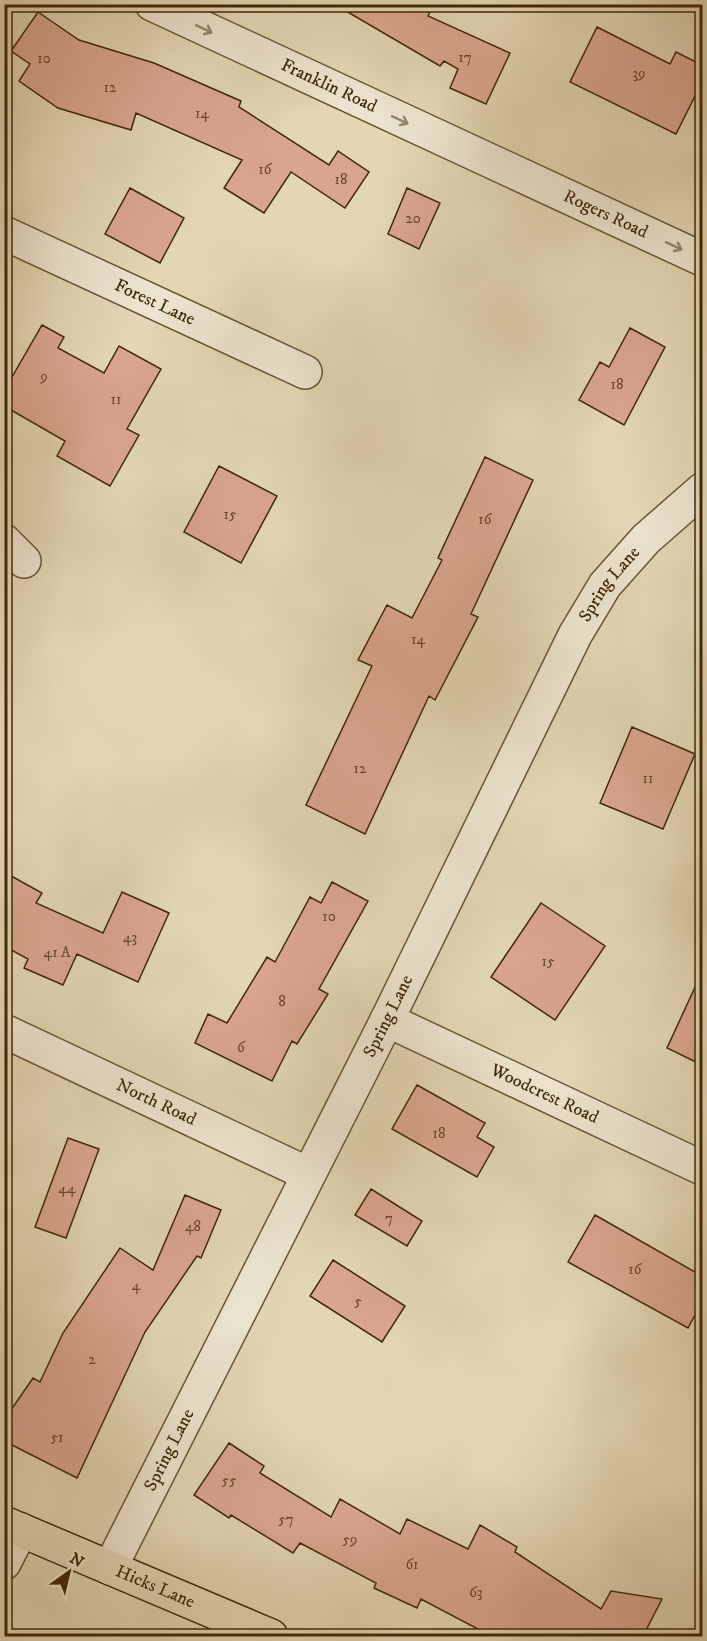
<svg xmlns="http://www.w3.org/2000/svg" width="707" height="1641" font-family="'IM FELL DW Pica',serif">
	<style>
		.building { fill: #daa58f; stroke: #402806; stroke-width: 1.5 }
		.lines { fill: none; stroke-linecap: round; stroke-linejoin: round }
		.minor-casing { stroke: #685432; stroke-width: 36 }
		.major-casing { stroke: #402806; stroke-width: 36 }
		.minor { stroke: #ece4ce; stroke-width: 33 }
		.major { stroke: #e2d6b4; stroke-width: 33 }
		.oneway { stroke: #96866a }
		.labels { text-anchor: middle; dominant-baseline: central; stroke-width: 4.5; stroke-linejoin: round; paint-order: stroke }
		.number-label { font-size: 15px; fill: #664728 }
		.street-label { font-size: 18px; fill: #402806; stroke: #ece4ce }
	</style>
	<rect width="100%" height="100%" fill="#e2d6b4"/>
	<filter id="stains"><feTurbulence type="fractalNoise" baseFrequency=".00333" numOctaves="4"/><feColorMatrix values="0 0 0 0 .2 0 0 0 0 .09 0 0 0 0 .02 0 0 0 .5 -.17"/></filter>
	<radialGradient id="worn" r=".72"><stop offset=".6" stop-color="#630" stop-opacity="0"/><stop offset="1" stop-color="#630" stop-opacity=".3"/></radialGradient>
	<path class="building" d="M 334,4 L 434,4 L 428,16 L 510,53 L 486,104 L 450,88 L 458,69 L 444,61 L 440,66 Z
		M 38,12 L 79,40 L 154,63 L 241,101 L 239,107 L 329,165 L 338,151 L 369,172 L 345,208 L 291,172 L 264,213 L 224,188 L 242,160 L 136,113 L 131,130 L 58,108 L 19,81 L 30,64 L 11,51 Z
		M 597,27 L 670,64 L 676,52 L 702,65 L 702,82 L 676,134 L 570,82 Z
		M 130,188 L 184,218 L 160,263 L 105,234 Z
		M 407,188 L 440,203 L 419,249 L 388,234 Z
		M 42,325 L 64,337 L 58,348 L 104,373 L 119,346 L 161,369 L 127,429 L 139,435 L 110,486 L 57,456 L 65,441 L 4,406 L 4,391 Z
		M 630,328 L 665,347 L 624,425 L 579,400 L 600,362 L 609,367 Z
		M 485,457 L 533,480 L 471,614 L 478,617 L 435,700 L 429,696 L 365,834 L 306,805 L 372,666 L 358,660 L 387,605 L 412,618 L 442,560 L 438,558 Z
		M 219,466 L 277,496 L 241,563 L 184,532 Z
		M 632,727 L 695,754 L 663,829 L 600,803 Z
		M 4,872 L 42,893 L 36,903 L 103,933 L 122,892 L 169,913 L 138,982 L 77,954 L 63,985 L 24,968 L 28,959 L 4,946 Z
		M 332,882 L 368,901 L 319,989 L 328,994 L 297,1044 L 292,1041 L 272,1081 L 195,1043 L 208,1014 L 227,1023 L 267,957 L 275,962 L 310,897 L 321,903 Z
		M 541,903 L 605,946 L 555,1020 L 491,977 Z
		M 702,972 L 702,1065 L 667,1048 Z
		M 417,1085 L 485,1123 L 477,1137 L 494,1147 L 477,1177 L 392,1129 Z
		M 68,1138 L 99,1149 L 66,1238 L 35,1227 Z
		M 371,1189 L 422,1221 L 407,1246 L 355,1215 Z
		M 185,1195 L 221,1210 L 201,1258 L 197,1256 L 145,1332 L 77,1478 L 4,1441 L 4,1420 L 33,1378 L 40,1382 L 63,1333 L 120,1248 L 153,1270 Z
		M 595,1215 L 702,1276 L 702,1302 L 688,1328 L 568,1262 Z
		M 333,1260 L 405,1306 L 382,1342 L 310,1296 Z
		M 229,1443 L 264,1466 L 260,1473 L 331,1517 L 340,1499 L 400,1534 L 407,1519 L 468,1549 L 480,1525 L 517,1547 L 515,1552 L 601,1609 L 611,1591 L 662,1599 L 643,1636 L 491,1636 L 421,1599 L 417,1608 L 374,1588 L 376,1583 L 300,1543 L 293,1553 L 231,1515 L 229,1518 L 194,1495 Z"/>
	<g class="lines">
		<defs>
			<g id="minor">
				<path id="s1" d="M 152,4 L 702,259"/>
				<path id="s2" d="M 4,233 L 305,372"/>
				<path d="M 4,541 L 24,561"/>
				<path id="s3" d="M 387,1020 L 702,1168"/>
				<path id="s4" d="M 4,1031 L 308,1174"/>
				<path d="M 4,1563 L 21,1530"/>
				<path id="s5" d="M 110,1568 L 387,1020 L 575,635 L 605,585 L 646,539 L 702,490"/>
			</g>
			<g id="major">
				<path id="s6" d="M 4,1523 L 271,1636"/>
			</g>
		</defs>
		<use href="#minor" class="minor-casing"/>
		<use href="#major" class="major-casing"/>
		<use href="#minor" class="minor"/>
		<use href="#major" class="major"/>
	</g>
	<defs><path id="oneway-shaft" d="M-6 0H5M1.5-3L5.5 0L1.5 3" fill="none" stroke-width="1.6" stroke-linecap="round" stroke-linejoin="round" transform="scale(1.5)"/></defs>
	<g class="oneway">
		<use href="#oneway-shaft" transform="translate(204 29) rotate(25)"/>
		<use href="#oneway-shaft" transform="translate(400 120) rotate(25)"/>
		<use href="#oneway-shaft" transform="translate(674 246) rotate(25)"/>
	</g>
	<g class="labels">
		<g class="number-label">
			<text x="465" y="57">17</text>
			<text x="44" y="58">10</text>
			<text x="639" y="73">39</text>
			<text x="110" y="87">12</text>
			<text x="202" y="113">14</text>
			<text x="265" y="169">16</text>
			<text x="341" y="179">18</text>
			<text x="413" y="218">20</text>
			<text x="44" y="376">9</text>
			<text x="617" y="384">18</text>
			<text x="116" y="399">11</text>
			<text x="230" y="514">15</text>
			<text x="485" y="519">16</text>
			<text x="418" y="639">14</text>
			<text x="360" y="768">12</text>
			<text x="648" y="778">11</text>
			<text x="329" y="916">10</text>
			<text x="130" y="937">43</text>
			<text x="57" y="952">41 A</text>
			<text x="548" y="961">15</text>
			<text x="282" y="1001">8</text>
			<text x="241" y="1047">6</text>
			<text x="439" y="1133">18</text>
			<text x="67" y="1188">44</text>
			<text x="389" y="1218">7</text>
			<text x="193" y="1226">48</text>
			<text x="635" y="1269">16</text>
			<text x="136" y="1285">4</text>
			<text x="358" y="1301">5</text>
			<text x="92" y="1359">2</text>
			<text x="57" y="1437">51</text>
			<text x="229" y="1480">55</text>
			<text x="286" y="1519">57</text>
			<text x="350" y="1539">59</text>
			<text x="412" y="1564">61</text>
			<text x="476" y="1592">63</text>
		</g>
		<g class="street-label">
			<text stroke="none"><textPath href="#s1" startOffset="195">Franklin Road</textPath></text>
			<text stroke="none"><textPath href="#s1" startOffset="500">Rogers Road</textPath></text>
			<text stroke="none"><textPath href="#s2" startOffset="166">Forest Lane</textPath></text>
			<text stroke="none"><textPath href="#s5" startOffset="1104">Spring Lane</textPath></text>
			<text stroke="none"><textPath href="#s5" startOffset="618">Spring Lane</textPath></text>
			<text stroke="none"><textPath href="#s3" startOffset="174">Woodcrest Road</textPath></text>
			<text stroke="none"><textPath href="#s4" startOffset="168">North Road</textPath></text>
			<text stroke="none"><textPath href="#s5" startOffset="132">Spring Lane</textPath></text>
			<text stroke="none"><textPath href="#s6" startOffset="164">Hicks Lane</textPath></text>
		</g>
	</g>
	<rect width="707" height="1641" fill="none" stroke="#e2d6b4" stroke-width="24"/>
	<rect x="6" y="6" width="695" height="1629" fill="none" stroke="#402806" stroke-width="3"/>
	<rect x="12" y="12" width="683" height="1617" fill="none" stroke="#402806" stroke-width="1.5"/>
	<g transform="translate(69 1572) rotate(34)" stroke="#ece4ce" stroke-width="4.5" paint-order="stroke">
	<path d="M0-4.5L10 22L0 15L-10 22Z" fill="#402806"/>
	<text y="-9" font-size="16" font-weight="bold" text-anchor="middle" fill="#402806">N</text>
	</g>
	<rect width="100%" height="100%" filter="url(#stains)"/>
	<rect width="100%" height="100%" fill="url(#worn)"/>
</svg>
